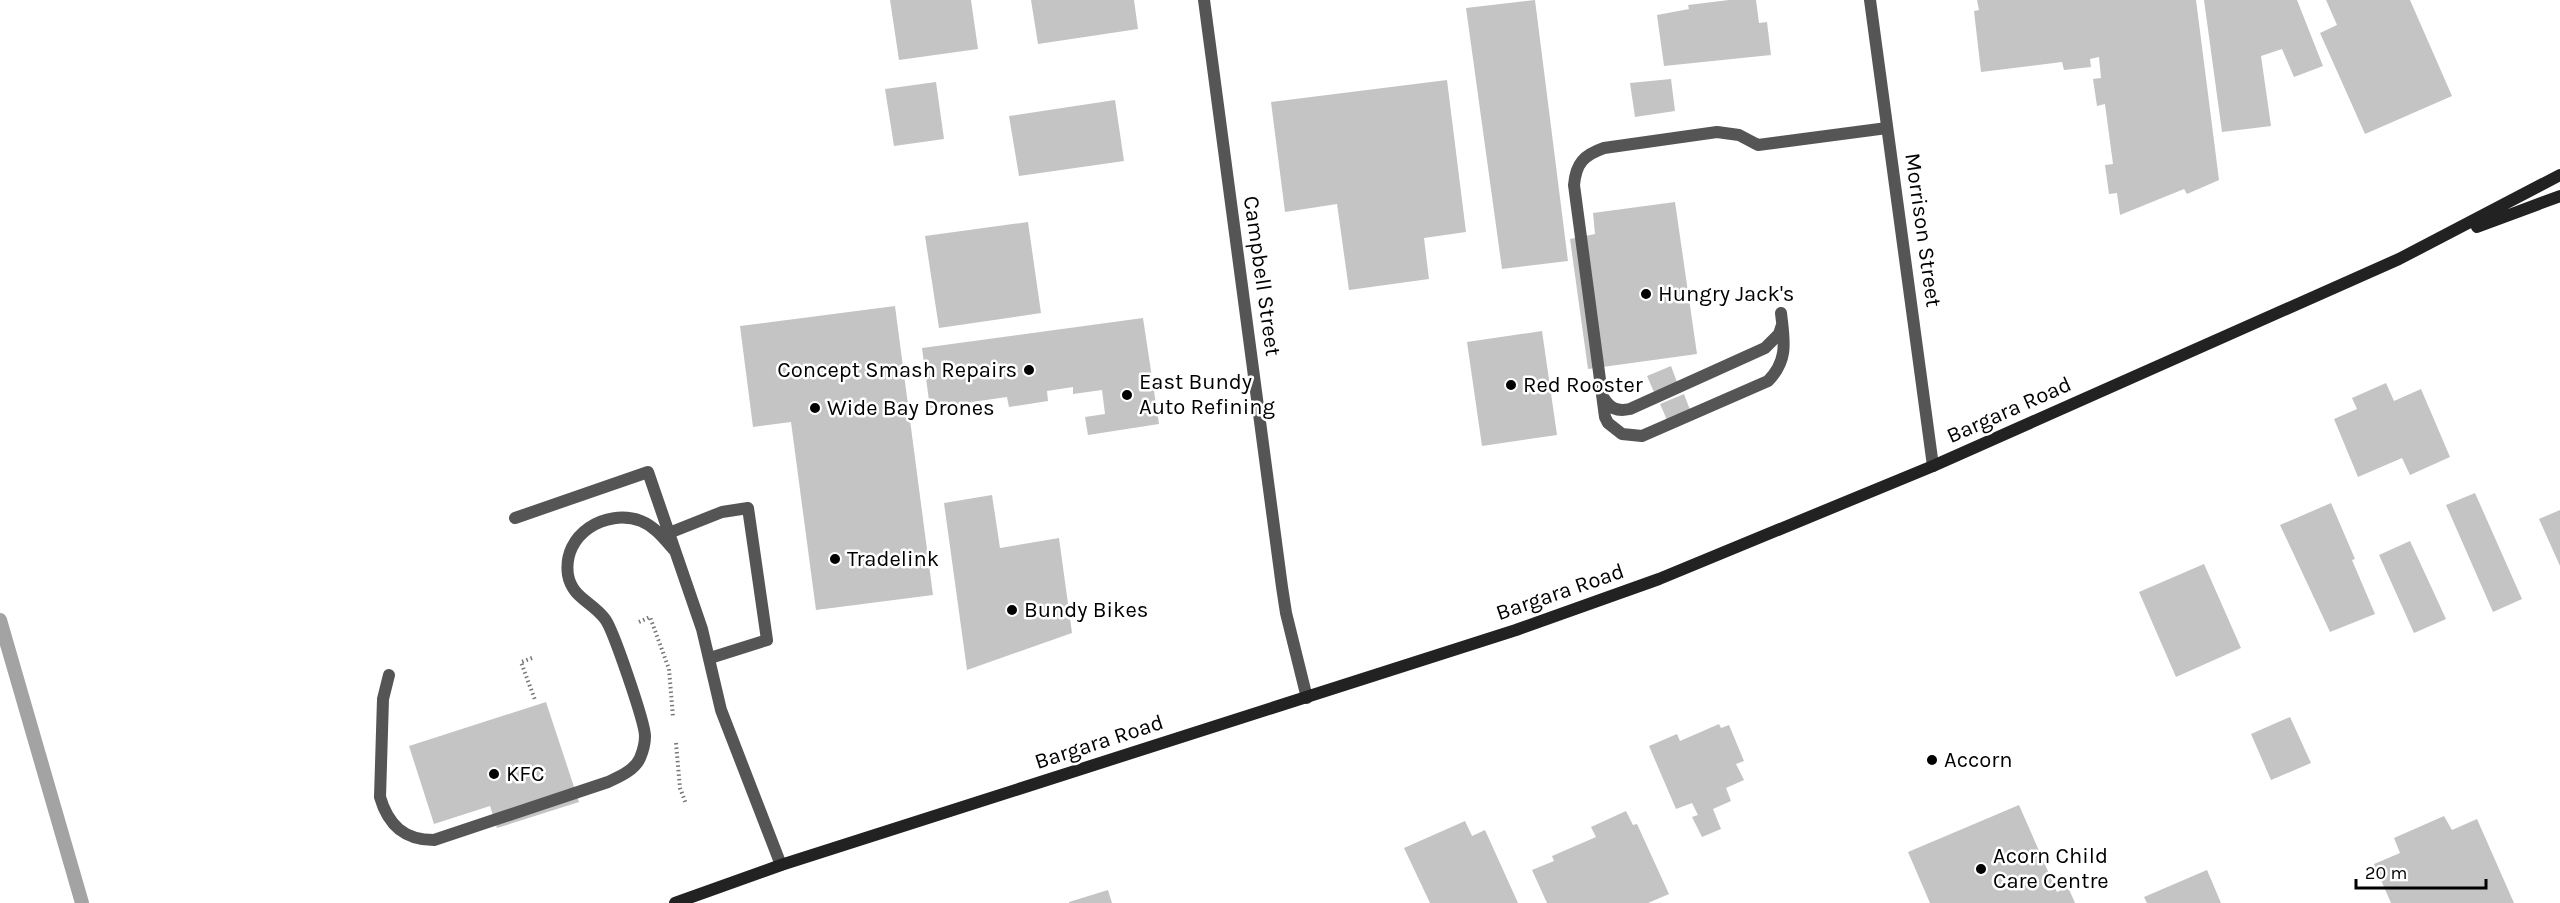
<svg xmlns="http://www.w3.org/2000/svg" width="2560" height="903" font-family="Karla,sans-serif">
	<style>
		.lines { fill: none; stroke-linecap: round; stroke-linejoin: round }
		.stream { stroke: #a3a3a3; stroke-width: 14 }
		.building { fill: #c4c4c4 }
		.path { stroke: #777; stroke-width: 4; stroke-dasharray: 1.5 3; stroke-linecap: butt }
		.lane { stroke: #555; stroke-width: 12 }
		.street { stroke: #555; stroke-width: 12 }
		.secondary { stroke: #222; stroke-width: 12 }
		.poi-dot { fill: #000; stroke: #fff; stroke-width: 2 }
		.labels { text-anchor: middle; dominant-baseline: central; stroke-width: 5; stroke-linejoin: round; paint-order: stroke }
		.street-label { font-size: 22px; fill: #000; stroke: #fff }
		.poi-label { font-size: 22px; fill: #000; stroke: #fff; text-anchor: start }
	</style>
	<rect width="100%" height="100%" fill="#fff"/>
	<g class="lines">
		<path class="stream" d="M 0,620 L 82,903"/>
	</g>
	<path class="building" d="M 890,0 L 971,0 L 978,49 L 899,60 Z
		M 1031,0 L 1134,0 L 1138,29 L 1038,44 Z
		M 1535,0 L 1568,261 L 1502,269 L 1466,8 Z
		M 1729,0 L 1756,0 L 1759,23 L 1767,22 L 1771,55 L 1664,66 L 1657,15 L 1689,9 L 1688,5 Z
		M 1977,0 L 2196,0 L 2219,180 L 2187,194 L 2184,189 L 2120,215 L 2117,193 L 2109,194 L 2105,165 L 2113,164 L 2105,104 L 2097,106 L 2093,79 L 2101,78 L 2099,57 L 2090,59 L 2091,67 L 2064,70 L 2062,62 L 1981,72 L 1974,11 L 1979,10 Z
		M 2204,0 L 2297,0 L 2323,66 L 2294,77 L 2282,49 L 2261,56 L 2271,126 L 2222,132 Z
		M 2326,0 L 2410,0 L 2452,96 L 2365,134 L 2320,33 L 2337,25 Z
		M 1671,79 L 1675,111 L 1635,117 L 1630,83 Z
		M 1447,80 L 1466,232 L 1424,238 L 1429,279 L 1349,290 L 1337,204 L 1285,212 L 1271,102 Z
		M 936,82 L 944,139 L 894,146 L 885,89 Z
		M 1115,100 L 1124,161 L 1019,176 L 1009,116 Z
		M 1675,202 L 1697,354 L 1588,369 L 1570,239 L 1595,234 L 1593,213 Z
		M 1028,222 L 1041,313 L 939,328 L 925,236 Z
		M 895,306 L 933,595 L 816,610 L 791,422 L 753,427 L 740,326 Z
		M 1143,318 L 1159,424 L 1088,435 L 1085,417 L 1105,414 L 1102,390 L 1073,394 L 1073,387 L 1047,391 L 1048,401 L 1009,407 L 1007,397 L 930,408 L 922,348 Z
		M 1542,331 L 1557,435 L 1482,446 L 1467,342 Z
		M 1671,366 L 1677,382 L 1654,392 L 1647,376 Z
		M 2386,383 L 2394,401 L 2421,389 L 2450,457 L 2410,475 L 2402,458 L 2358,477 L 2334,419 L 2357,409 L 2352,398 Z
		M 1684,394 L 1690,410 L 1667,420 L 1660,404 Z
		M 2475,493 L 2522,599 L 2493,612 L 2446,505 Z
		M 992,495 L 1000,548 L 1059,538 L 1072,633 L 967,670 L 944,503 Z
		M 2331,503 L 2355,559 L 2352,560 L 2375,614 L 2330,632 L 2280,525 Z
		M 2560,510 L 2560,566 L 2539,519 Z
		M 2410,541 L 2446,619 L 2414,633 L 2379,555 Z
		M 2204,564 L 2241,648 L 2176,677 L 2139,592 Z
		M 546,702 L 579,802 L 497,828 L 490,806 L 434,824 L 409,746 Z
		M 2290,717 L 2311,763 L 2271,780 L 2251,734 Z
		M 1719,724 L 1721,728 L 1729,725 L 1744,761 L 1736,764 L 1744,780 L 1726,788 L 1731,801 L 1713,809 L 1721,829 L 1702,837 L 1692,817 L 1698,815 L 1692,803 L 1676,809 L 1649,746 L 1677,734 L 1680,741 Z
		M 2019,805 L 2057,892 L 2068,887 L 2075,903 L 1930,903 L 1908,852 Z
		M 1626,811 L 1633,825 L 1637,824 L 1669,894 L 1648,903 L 1547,903 L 1532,870 L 1554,861 L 1552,856 L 1596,837 L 1591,827 Z
		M 2444,816 L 2452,830 L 2477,819 L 2514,903 L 2391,903 L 2374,864 L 2400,853 L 2394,838 Z
		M 1465,821 L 1472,836 L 1485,830 L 1518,903 L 1430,903 L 1404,848 Z
		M 2207,870 L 2221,903 L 2147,903 L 2144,897 Z
		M 1108,890 L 1112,903 L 1069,903 L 1069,902 Z"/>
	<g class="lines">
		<path class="path" d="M 639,622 L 650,617 L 669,669 L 673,717
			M 532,658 L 521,662 L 535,700
			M 676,743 L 680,788 L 686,804"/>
		<path class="lane" d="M 1781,313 C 1784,340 1789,360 1768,381 L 1642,436 L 1622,434 L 1608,423 L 1605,417 L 1574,185 C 1576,163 1584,155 1604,148 L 1717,132 L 1739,135 L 1758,145 L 1887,128
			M 1603,397 C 1610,408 1616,412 1630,409 L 1765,348 L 1779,334 L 1782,325
			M 515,518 L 648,472 L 702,629 L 721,710 L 781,865
			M 669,533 L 722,512 L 748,508 L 767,640 L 710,658
			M 389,675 L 383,699 L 380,797 C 388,825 404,840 434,840 L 608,782 C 619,777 635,770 640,758 C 643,751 645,743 645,736 C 645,723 613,629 605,619 C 593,602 572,598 568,575 C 562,534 606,508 641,521 C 656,527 665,540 675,551"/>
		<path class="street" d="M 1204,0 L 1282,587 L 1286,613 L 1307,698
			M 1870,0 L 1933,466"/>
		<path class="secondary" d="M 2477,227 L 2560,196
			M 675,903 L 781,865 L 1516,630 L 1659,579 L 1933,466 L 2399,259 L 2560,175"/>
	</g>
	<g class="poi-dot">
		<circle cx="1646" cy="294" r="6"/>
		<circle cx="1029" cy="370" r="6"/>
		<circle cx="1511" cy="385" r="6"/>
		<circle cx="1127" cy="395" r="6"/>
		<circle cx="815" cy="408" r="6"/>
		<circle cx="835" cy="559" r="6"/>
		<circle cx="1012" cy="610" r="6"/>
		<circle cx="1932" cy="760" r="6"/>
		<circle cx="494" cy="774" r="6"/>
		<circle cx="1981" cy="869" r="6"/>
	</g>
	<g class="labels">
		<g class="street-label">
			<text transform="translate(1923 230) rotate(82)">Morrison Street</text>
			<text transform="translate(1262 276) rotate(82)">Campbell Street</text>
			<text transform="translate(2009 410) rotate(-24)">Bargara Road</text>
			<text transform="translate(1560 592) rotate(-19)">Bargara Road</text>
			<text transform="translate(1099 742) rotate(-18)">Bargara Road</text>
		</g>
		<g class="poi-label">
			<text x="1658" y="294">Hungry Jack's</text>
			<text x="1017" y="370" text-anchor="end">Concept Smash Repairs</text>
			<text x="1139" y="382">East Bundy<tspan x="1139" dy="25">Auto Refining</tspan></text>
			<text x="1523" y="385">Red Rooster</text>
			<text x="827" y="408">Wide Bay Drones</text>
			<text x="847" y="559">Tradelink</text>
			<text x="1024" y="610">Bundy Bikes</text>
			<text x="1944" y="760">Accorn</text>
			<text x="506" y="774">KFC</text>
			<text x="1993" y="856">Acorn Child<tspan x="1993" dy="25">Care Centre</tspan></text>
		</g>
	</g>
	<path d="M2356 879v9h130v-9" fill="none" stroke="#000000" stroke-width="3"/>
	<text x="2365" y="879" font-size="18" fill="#000000" stroke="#ffffff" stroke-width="4.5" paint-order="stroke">20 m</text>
</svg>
